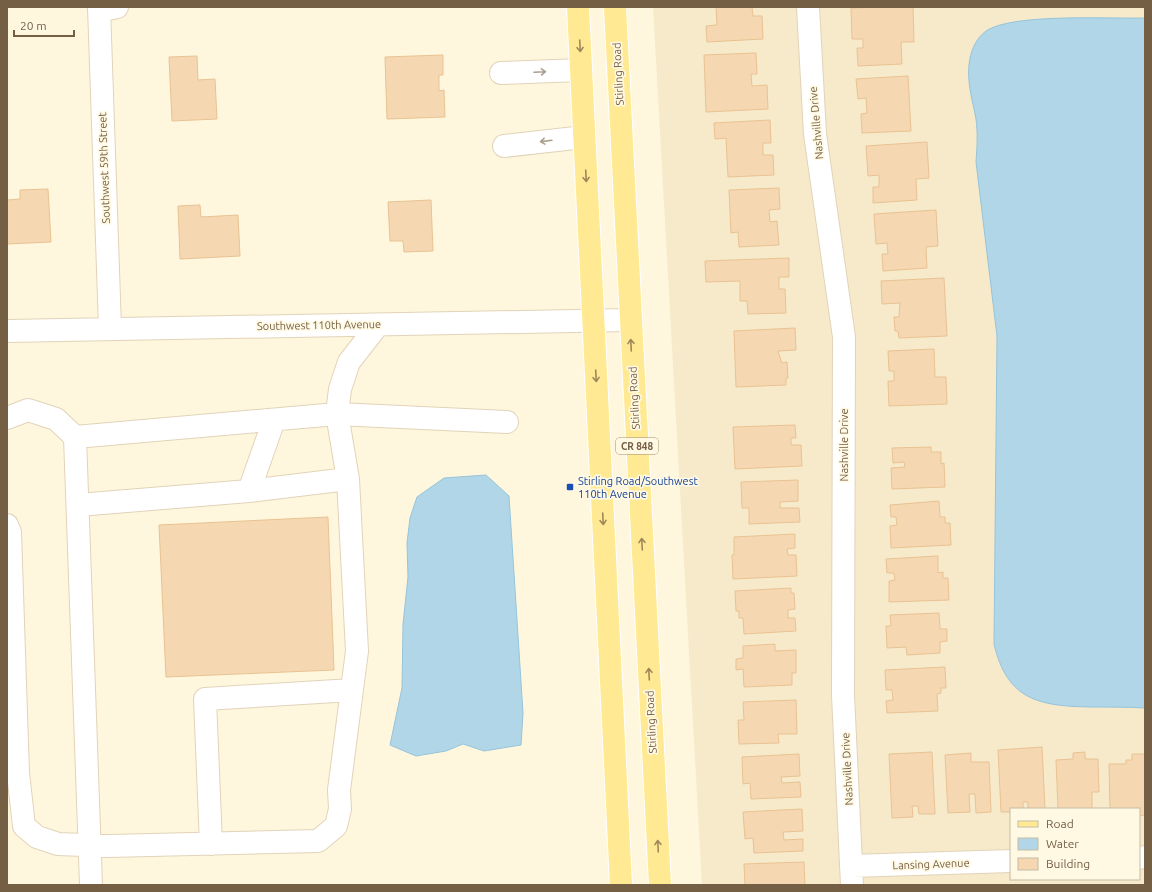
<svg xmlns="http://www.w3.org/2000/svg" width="1152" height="892" font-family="Ubuntu,sans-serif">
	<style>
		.residential { fill: #f6eacb; fill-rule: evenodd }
		.water { fill: #b1d6e8; stroke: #96c4da }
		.building { fill: #f5d8b2; stroke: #e9c292 }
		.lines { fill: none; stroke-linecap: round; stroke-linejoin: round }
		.minor-casing { stroke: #e2d3b9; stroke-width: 24 }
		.major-casing { stroke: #fff; stroke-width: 24 }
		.minor { stroke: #fff; stroke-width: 22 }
		.major { stroke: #ffe992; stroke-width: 22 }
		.oneway { stroke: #9e885b }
		.oneway2 { stroke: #ac9e8f }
		.transit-dot { fill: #1a4fb4; stroke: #fff9e4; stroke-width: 1.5 }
		.labels { text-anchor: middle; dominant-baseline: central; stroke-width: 3.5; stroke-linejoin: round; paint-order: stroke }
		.shield { fill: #fff9e4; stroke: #9e8c74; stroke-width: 1 }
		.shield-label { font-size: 10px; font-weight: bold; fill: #745e44 }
		.street-label { font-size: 11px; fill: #745e44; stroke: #fff9e4 }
		.transit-label { font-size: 11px; fill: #164399; stroke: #fff9e4; text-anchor: start }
	</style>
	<rect width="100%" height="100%" fill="#fef7dd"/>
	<path class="residential" d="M 653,7 L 1145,7 L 1145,885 L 702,885 ZM 1011,809 L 1139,809 L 1139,879 L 1011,879 Z"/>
	<path class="water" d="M 1145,18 L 1145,708 C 1127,707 1108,707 1090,707 C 1039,706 1007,700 994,644 L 997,336 L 976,162 C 977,148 978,134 976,119 C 973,102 967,84 969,65 C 970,53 975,39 986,31 C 1013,13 1108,19 1145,18 Z
		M 486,475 L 509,496 L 523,713 L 521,745 L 484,751 L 463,744 L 446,751 L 416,756 L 390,745 L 402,688 L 403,624 L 408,577 L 407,543 L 410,518 L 417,497 L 444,478 Z"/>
	<path class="building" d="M 716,7 L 752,7 L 753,16 L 762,16 L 763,39 L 707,42 L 706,26 L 717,25 Z
		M 879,7 L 913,7 L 914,42 L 901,42 L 902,64 L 858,66 L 857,48 L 863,48 L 863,39 L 852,39 L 851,8 Z
		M 756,53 L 757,74 L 751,74 L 752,86 L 767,85 L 768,109 L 706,112 L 704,55 Z
		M 443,55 L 443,75 L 439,75 L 439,91 L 444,90 L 445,117 L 387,119 L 385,57 Z
		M 197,56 L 198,80 L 215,79 L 217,119 L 172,121 L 169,57 Z
		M 908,76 L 911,131 L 862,133 L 861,114 L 867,113 L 866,98 L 858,99 L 856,79 Z
		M 770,120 L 771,143 L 763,143 L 763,155 L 773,155 L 774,175 L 728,177 L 726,138 L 715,139 L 714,123 Z
		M 927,142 L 929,178 L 916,179 L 917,200 L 873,203 L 873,187 L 879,187 L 879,175 L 868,176 L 866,146 Z
		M 779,188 L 780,209 L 769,210 L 770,222 L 777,221 L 779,245 L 739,247 L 738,232 L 731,233 L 729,190 Z
		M 48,189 L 51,242 L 7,244 L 7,200 L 20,199 L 20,190 Z
		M 431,200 L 433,251 L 404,252 L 403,241 L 390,241 L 388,202 Z
		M 200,205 L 201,217 L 238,215 L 240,256 L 180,259 L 178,206 Z
		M 936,210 L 938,246 L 926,247 L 927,268 L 883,271 L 882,254 L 888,254 L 887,243 L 876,244 L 874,214 Z
		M 789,258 L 789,277 L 779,277 L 779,289 L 785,289 L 786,313 L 748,314 L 747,301 L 740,301 L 740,281 L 706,282 L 705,261 Z
		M 944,278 L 947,336 L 899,338 L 898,331 L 895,331 L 894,317 L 899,317 L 900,303 L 882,304 L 881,281 Z
		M 795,328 L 796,350 L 778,351 L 782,363 L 787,362 L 788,378 L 786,378 L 786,385 L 736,387 L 734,331 Z
		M 934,349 L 935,377 L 946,377 L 947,404 L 889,406 L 888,381 L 894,381 L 894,371 L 889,371 L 888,351 Z
		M 795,425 L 796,438 L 791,438 L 791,445 L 801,445 L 802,466 L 735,469 L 733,427 Z
		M 931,447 L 931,452 L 941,452 L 941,464 L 944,463 L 945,487 L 892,489 L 891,468 L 905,467 L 904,462 L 893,463 L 892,448 Z
		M 798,480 L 798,501 L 780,502 L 780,508 L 799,508 L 800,522 L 749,524 L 749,508 L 742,508 L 741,482 Z
		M 939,501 L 940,517 L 945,517 L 945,523 L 950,523 L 951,545 L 891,548 L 890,526 L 897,525 L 896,517 L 891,517 L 890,505 Z
		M 328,517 L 334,670 L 166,677 L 159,525 Z
		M 795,534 L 795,548 L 787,549 L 788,555 L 796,555 L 797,576 L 733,579 L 732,555 L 734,555 L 734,537 Z
		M 938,556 L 938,573 L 943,572 L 943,578 L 948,578 L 949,600 L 889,602 L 889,581 L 895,580 L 894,573 L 887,573 L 886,559 Z
		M 791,588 L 791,593 L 794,593 L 795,609 L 788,610 L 788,618 L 795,618 L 796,631 L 744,634 L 743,618 L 739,618 L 739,611 L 736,611 L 735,591 Z
		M 939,613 L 940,629 L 947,629 L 947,641 L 940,642 L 940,653 L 907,655 L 906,647 L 887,648 L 886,626 L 891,626 L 890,615 Z
		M 775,644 L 775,651 L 796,650 L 796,673 L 792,673 L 792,685 L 744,687 L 743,669 L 736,670 L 736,659 L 743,658 L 743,646 Z
		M 945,667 L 946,688 L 941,688 L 941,693 L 937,694 L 938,711 L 887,713 L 886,701 L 893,700 L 892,690 L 886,690 L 885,670 Z
		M 796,700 L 797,734 L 778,734 L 779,743 L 739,744 L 738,720 L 744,720 L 743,702 Z
		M 1042,747 L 1045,809 L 1028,809 L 1028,802 L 1023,802 L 1023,809 L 1011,809 L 1011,812 L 1001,812 L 998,750 Z
		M 932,752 L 935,814 L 919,814 L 918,806 L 912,806 L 913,817 L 892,818 L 889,754 Z
		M 1085,752 L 1085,759 L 1098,759 L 1099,792 L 1092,792 L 1092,809 L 1058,809 L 1056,760 L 1073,759 L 1073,753 Z
		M 971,753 L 971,762 L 989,762 L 991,812 L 976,813 L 975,794 L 969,794 L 970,812 L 948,813 L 945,755 Z
		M 799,754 L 800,776 L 781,777 L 782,783 L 800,782 L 801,797 L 751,799 L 750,783 L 743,784 L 742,757 Z
		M 1132,754 L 1145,754 L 1145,815 L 1139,816 L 1139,809 L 1110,809 L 1109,764 L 1126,764 L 1126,760 L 1132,760 Z
		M 802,809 L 803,831 L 783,832 L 784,840 L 803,839 L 803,851 L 754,853 L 753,838 L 745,839 L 743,812 Z
		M 804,862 L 805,885 L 745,885 L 744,864 Z"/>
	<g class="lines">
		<defs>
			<path id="minor" d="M 99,7 L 110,328
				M 808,7 L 815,134 L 844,337 L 843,695 L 852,885
				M 99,11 L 117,7
				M 501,73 L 581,70
				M 504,146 L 584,137
				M 7,331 L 630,320
				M 7,418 L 28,410 L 56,419 L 75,437 L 91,885
				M 75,437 L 337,414 L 507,422
				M 249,491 L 348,479
				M 78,505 L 249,491 L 274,420
				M 7,525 L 10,532 L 18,773 L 24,826 L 37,837 L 58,844 L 109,846 L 318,841 L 336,826 L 340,809 L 339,790 L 357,651 L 348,479 L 337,414 L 340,389 L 349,362 L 378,325
				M 211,844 L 205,699 L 352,690
				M 1139,858 L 1145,857
				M 851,866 L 1011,861"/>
			<path id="major" d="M 578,7 L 621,885
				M 615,7 L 660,885"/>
		</defs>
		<use href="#minor" class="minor-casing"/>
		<use href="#major" class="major-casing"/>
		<use href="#minor" class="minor"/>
		<use href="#major" class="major"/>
	</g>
	<defs><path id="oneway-shaft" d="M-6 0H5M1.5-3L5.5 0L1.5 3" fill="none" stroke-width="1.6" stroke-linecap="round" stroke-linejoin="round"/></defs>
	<g class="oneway">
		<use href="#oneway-shaft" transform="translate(580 46) rotate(87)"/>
		<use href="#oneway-shaft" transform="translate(586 176) rotate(87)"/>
		<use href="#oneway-shaft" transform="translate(631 345) rotate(-93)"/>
		<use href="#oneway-shaft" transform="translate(596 376) rotate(87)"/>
		<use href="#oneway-shaft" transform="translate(603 519) rotate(87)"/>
		<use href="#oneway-shaft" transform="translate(642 544) rotate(-93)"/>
		<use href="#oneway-shaft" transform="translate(649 674) rotate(-93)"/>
		<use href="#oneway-shaft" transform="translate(658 846) rotate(-93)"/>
	</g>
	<g class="oneway2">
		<use href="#oneway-shaft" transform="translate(540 72) rotate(-3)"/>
		<use href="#oneway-shaft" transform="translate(546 141) rotate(173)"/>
	</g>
	<rect class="transit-dot" x="566" y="483" width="8" height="8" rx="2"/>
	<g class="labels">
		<rect class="shield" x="616" y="438" width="42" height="16" rx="3"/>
		<g class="shield-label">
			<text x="637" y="446">CR 848</text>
		</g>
		<g class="street-label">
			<text transform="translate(618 74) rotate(-93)">Stirling Road</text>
			<text transform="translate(816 123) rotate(-95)">Nashville Drive</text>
			<text transform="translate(104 168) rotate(-92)">Southwest 59th Street</text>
			<text transform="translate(319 325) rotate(-1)">Southwest 110th Avenue</text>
			<text transform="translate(634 398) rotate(-93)">Stirling Road</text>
			<text transform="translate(844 445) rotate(-90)">Nashville Drive</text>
			<text transform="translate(651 722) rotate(-93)">Stirling Road</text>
			<text transform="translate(847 769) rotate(-93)">Nashville Drive</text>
			<text transform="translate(931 864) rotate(-2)">Lansing Avenue</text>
		</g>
		<g class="transit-label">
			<text x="578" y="481">Stirling Road/Southwest<tspan x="578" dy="13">110th Avenue</tspan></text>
		</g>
	</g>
	<rect width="1152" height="892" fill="none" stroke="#745e44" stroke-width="16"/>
	<rect x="1010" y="808" width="130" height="72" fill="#fff9e4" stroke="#c7bba4"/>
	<rect x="1018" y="821" width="20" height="6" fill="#ffe992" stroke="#c7bba4"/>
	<text x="1046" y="828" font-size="12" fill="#745e44">Road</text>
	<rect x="1018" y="838" width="20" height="12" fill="#b1d6e8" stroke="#c7bba4"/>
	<text x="1046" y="848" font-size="12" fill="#745e44">Water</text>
	<rect x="1018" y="858" width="20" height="12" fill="#f5d8b2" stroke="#c7bba4"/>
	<text x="1046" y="868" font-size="12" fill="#745e44">Building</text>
	<path d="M14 30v6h60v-6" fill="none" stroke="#745e44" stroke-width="2"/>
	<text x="20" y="30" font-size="12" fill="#745e44" stroke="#fff9e4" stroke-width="3" paint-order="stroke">20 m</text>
</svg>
